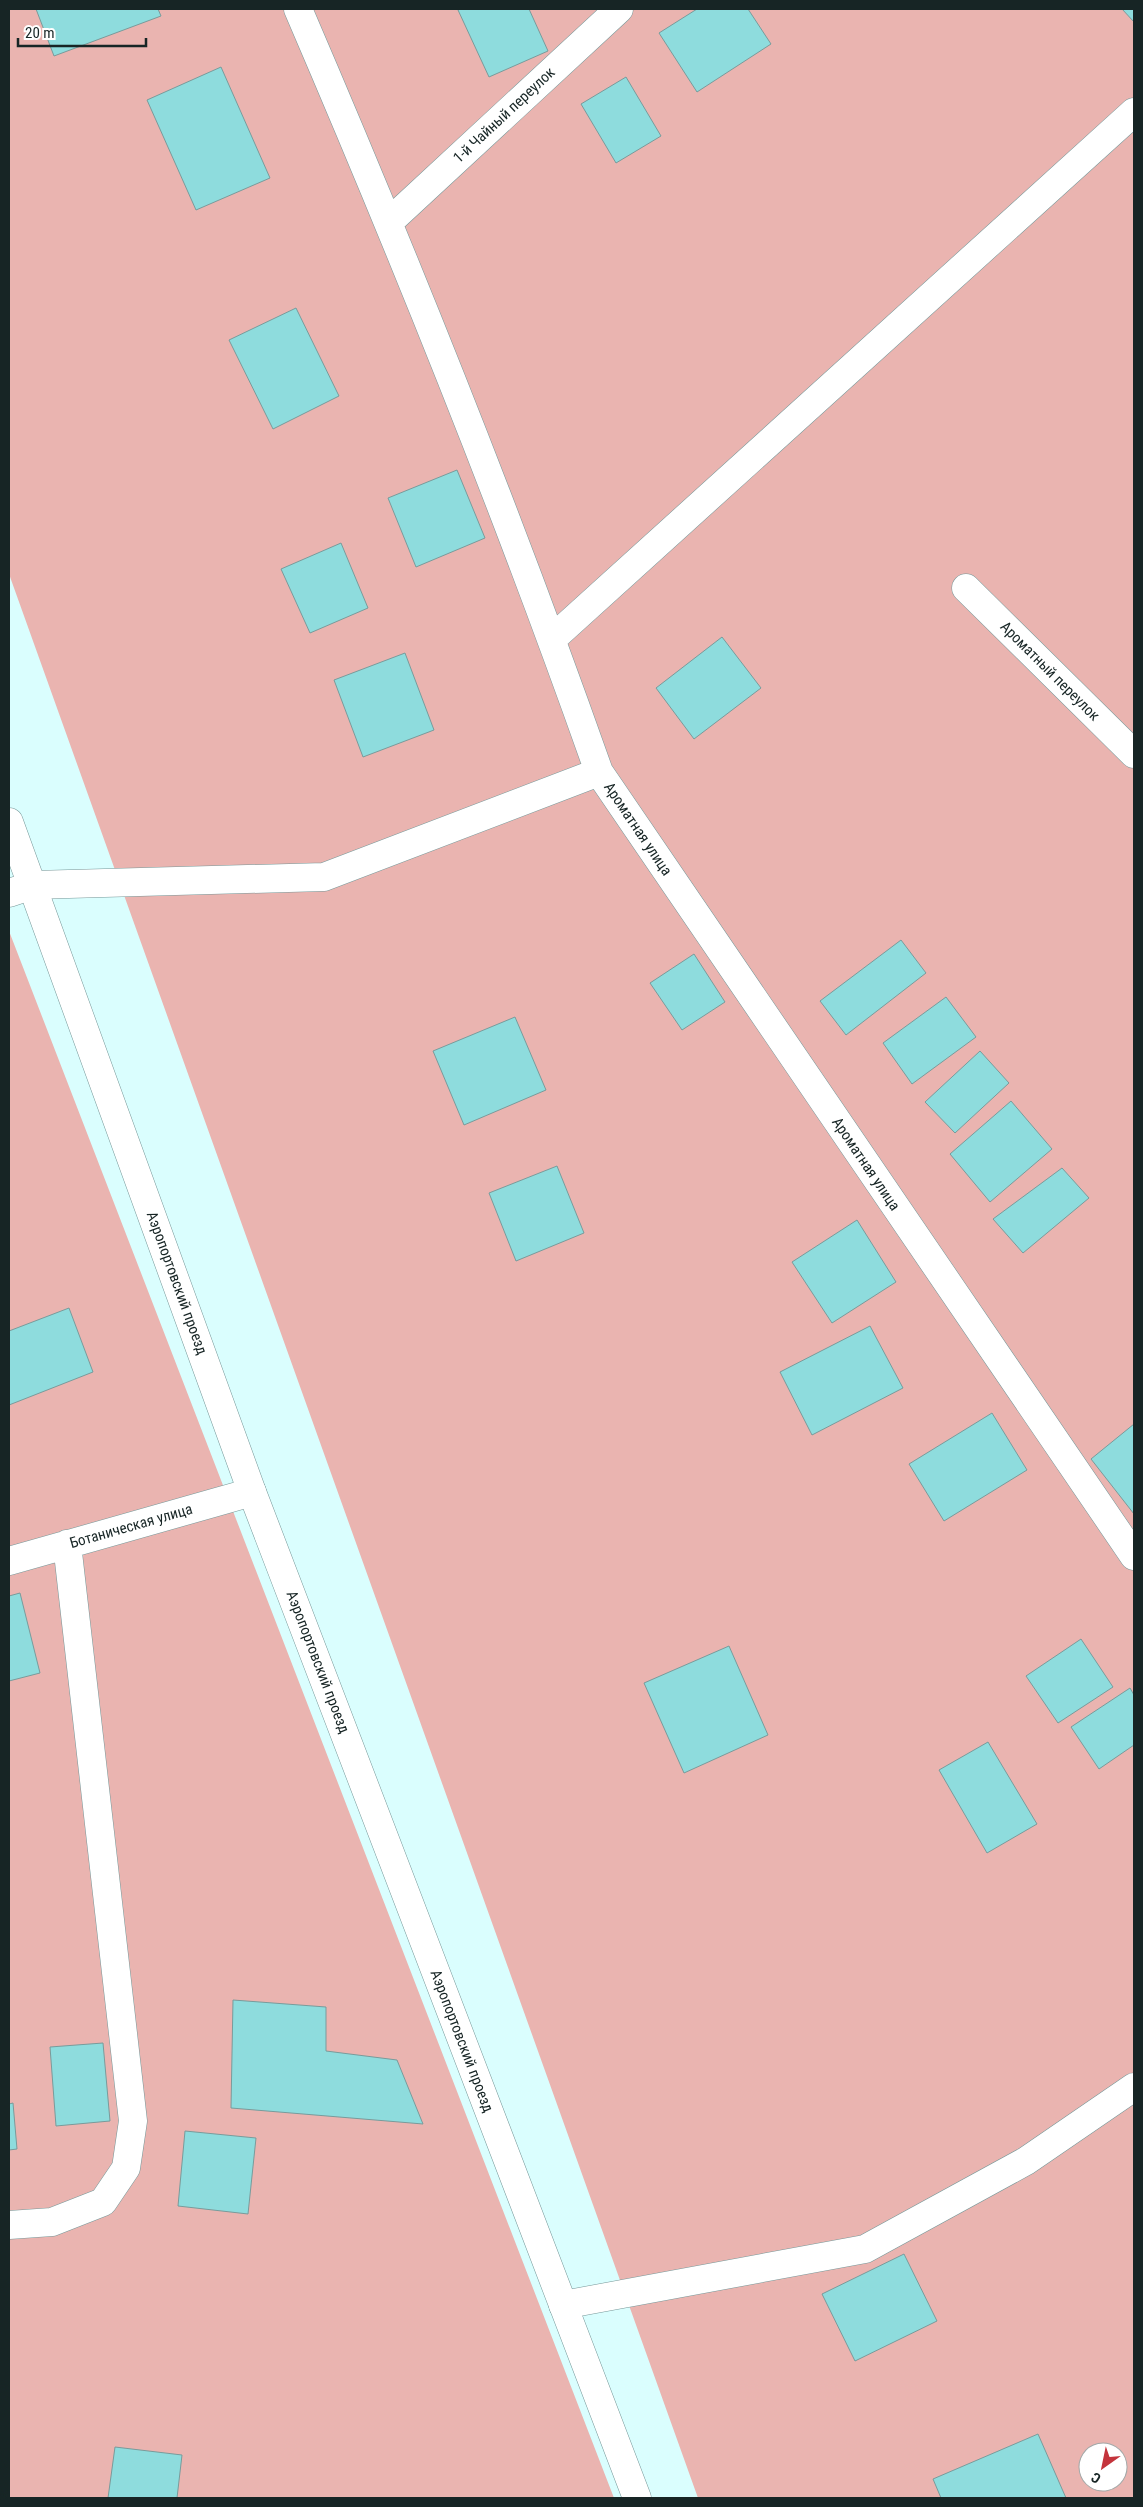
<svg xmlns="http://www.w3.org/2000/svg" width="1143" height="2507" font-family="'Roboto Condensed',sans-serif">
	<style>
		.green { fill: #eab4b0; fill-rule: evenodd }
		.building { fill: #8edcdd; stroke: #799b9b }
		.lines { fill: none; stroke-linecap: round; stroke-linejoin: round }
		.street-casing { stroke: #779899; stroke-width: 29 }
		.secondary-casing { stroke: #779899; stroke-width: 29 }
		.street { stroke: #fff; stroke-width: 28 }
		.secondary { stroke: #fff; stroke-width: 28 }
		.labels { text-anchor: middle; dominant-baseline: central; stroke-width: 4; stroke-linejoin: round; paint-order: stroke }
		.street-label { font-size: 15px; fill: #172525; stroke: #fff }
	</style>
	<rect width="100%" height="100%" fill="#dafefe"/>
	<path class="green" d="M 9,9 L 1134,9 L 1134,2498 L 698,2498 L 9,574 ZM 1088,2452 L 1118,2452 L 1118,2482 L 1088,2482 Z
		M 9,931 L 614,2498 L 9,2498 Z"/>
	<path class="building" d="M 36,9 L 158,9 L 161,16 L 54,56 Z
		M 460,9 L 529,9 L 548,51 L 489,77 L 458,10 Z
		M 697,9 L 748,9 L 771,44 L 697,92 L 659,33 Z
		M 1122,9 L 1134,9 L 1134,22 Z
		M 221,67 L 270,178 L 196,210 L 147,100 Z
		M 626,77 L 661,136 L 616,163 L 581,104 Z
		M 296,308 L 339,396 L 273,429 L 229,340 Z
		M 457,470 L 485,538 L 416,567 L 388,498 Z
		M 341,543 L 368,608 L 310,633 L 281,569 Z
		M 722,637 L 761,688 L 694,739 L 656,688 Z
		M 405,653 L 434,730 L 363,757 L 334,680 Z
		M 901,940 L 926,973 L 846,1035 L 820,1001 Z
		M 694,954 L 725,1002 L 682,1030 L 650,983 Z
		M 946,997 L 976,1037 L 912,1084 L 883,1043 Z
		M 515,1017 L 546,1090 L 464,1125 L 433,1051 Z
		M 980,1051 L 1009,1083 L 955,1133 L 925,1102 Z
		M 1011,1101 L 1052,1149 L 990,1202 L 950,1154 Z
		M 557,1166 L 584,1233 L 516,1261 L 489,1193 Z
		M 1062,1168 L 1089,1198 L 1023,1253 L 993,1219 Z
		M 857,1220 L 896,1282 L 832,1323 L 792,1262 Z
		M 69,1308 L 93,1372 L 9,1405 L 9,1331 Z
		M 870,1326 L 903,1388 L 812,1435 L 780,1372 Z
		M 992,1413 L 1027,1470 L 944,1521 L 909,1464 Z
		M 1134,1424 L 1134,1514 L 1091,1459 Z
		M 20,1593 L 40,1673 L 9,1681 L 9,1596 Z
		M 1081,1639 L 1113,1687 L 1058,1723 L 1026,1676 Z
		M 729,1646 L 768,1735 L 684,1773 L 644,1683 Z
		M 1130,1688 L 1134,1695 L 1134,1745 L 1099,1769 L 1071,1727 Z
		M 988,1742 L 1037,1824 L 987,1853 L 939,1770 Z
		M 233,2000 L 326,2007 L 326,2051 L 397,2060 L 423,2124 L 231,2108 Z
		M 103,2043 L 110,2121 L 56,2126 L 50,2047 Z
		M 13,2103 L 17,2149 L 9,2150 L 9,2104 Z
		M 185,2131 L 256,2138 L 248,2214 L 178,2206 Z
		M 904,2254 L 937,2321 L 855,2361 L 822,2294 Z
		M 1038,2434 L 1066,2498 L 941,2498 L 933,2479 Z
		M 115,2447 L 182,2455 L 177,2498 L 108,2498 Z"/>
	<g class="lines">
		<defs>
			<path id="street" d="M 389,222 L 619,9
				M 966,588 L 1134,754
				M 552,639 L 1134,112
				M 599,772 L 1134,1556
				M 9,893 L 33,885 L 324,877 L 599,772 C 508,514 406,260 298,9
				M 9,1561 L 252,1492
				M 9,2225 L 52,2222 L 103,2202 L 126,2168 L 133,2121 L 67,1544
				M 563,2305 L 865,2249 L 1026,2161 L 1134,2087"/>
			<path id="secondary" d="M 9,822 L 252,1492 L 637,2498"/>
		</defs>
		<use href="#street" class="street-casing"/>
		<use href="#secondary" class="secondary-casing"/>
		<use href="#street" class="street"/>
		<use href="#secondary" class="secondary"/>
	</g>
	<g class="labels">
		<g class="street-label">
			<text transform="translate(504 115) rotate(-43)">1-й Чайный переулок</text>
			<text transform="translate(1050 671) rotate(45)">Ароматный переулок</text>
			<text transform="translate(638 829) rotate(56)">Ароматная улица</text>
			<text transform="translate(866 1164) rotate(56)">Ароматная улица</text>
			<text transform="translate(177 1283) rotate(70)">Аэропортовский проезд</text>
			<text transform="translate(131 1526) rotate(-16)">Ботаническая улица</text>
			<text transform="translate(318 1662) rotate(69)">Аэропортовский проезд</text>
			<text transform="translate(462 2041) rotate(69)">Аэропортовский проезд</text>
		</g>
	</g>
	<rect width="1143" height="2507" fill="none" stroke="#172525" stroke-width="20"/>
	<g transform="translate(1103 2467) rotate(213)"><circle r="24" fill="#ffffff" stroke="#a2a8a8"/>
	<path d="M0-4L9 19L0 12L-9 19Z" fill="#c4343c"/>
	<text y="-8" font-size="14" font-weight="bold" text-anchor="middle" fill="#172525">С</text>
	</g>
	<path d="M18 38v8h128v-8" fill="none" stroke="#172525" stroke-width="2.5"/>
	<text x="25" y="38" font-size="15" fill="#172525" stroke="#ffffff" stroke-width="4" paint-order="stroke">20 m</text>
</svg>
